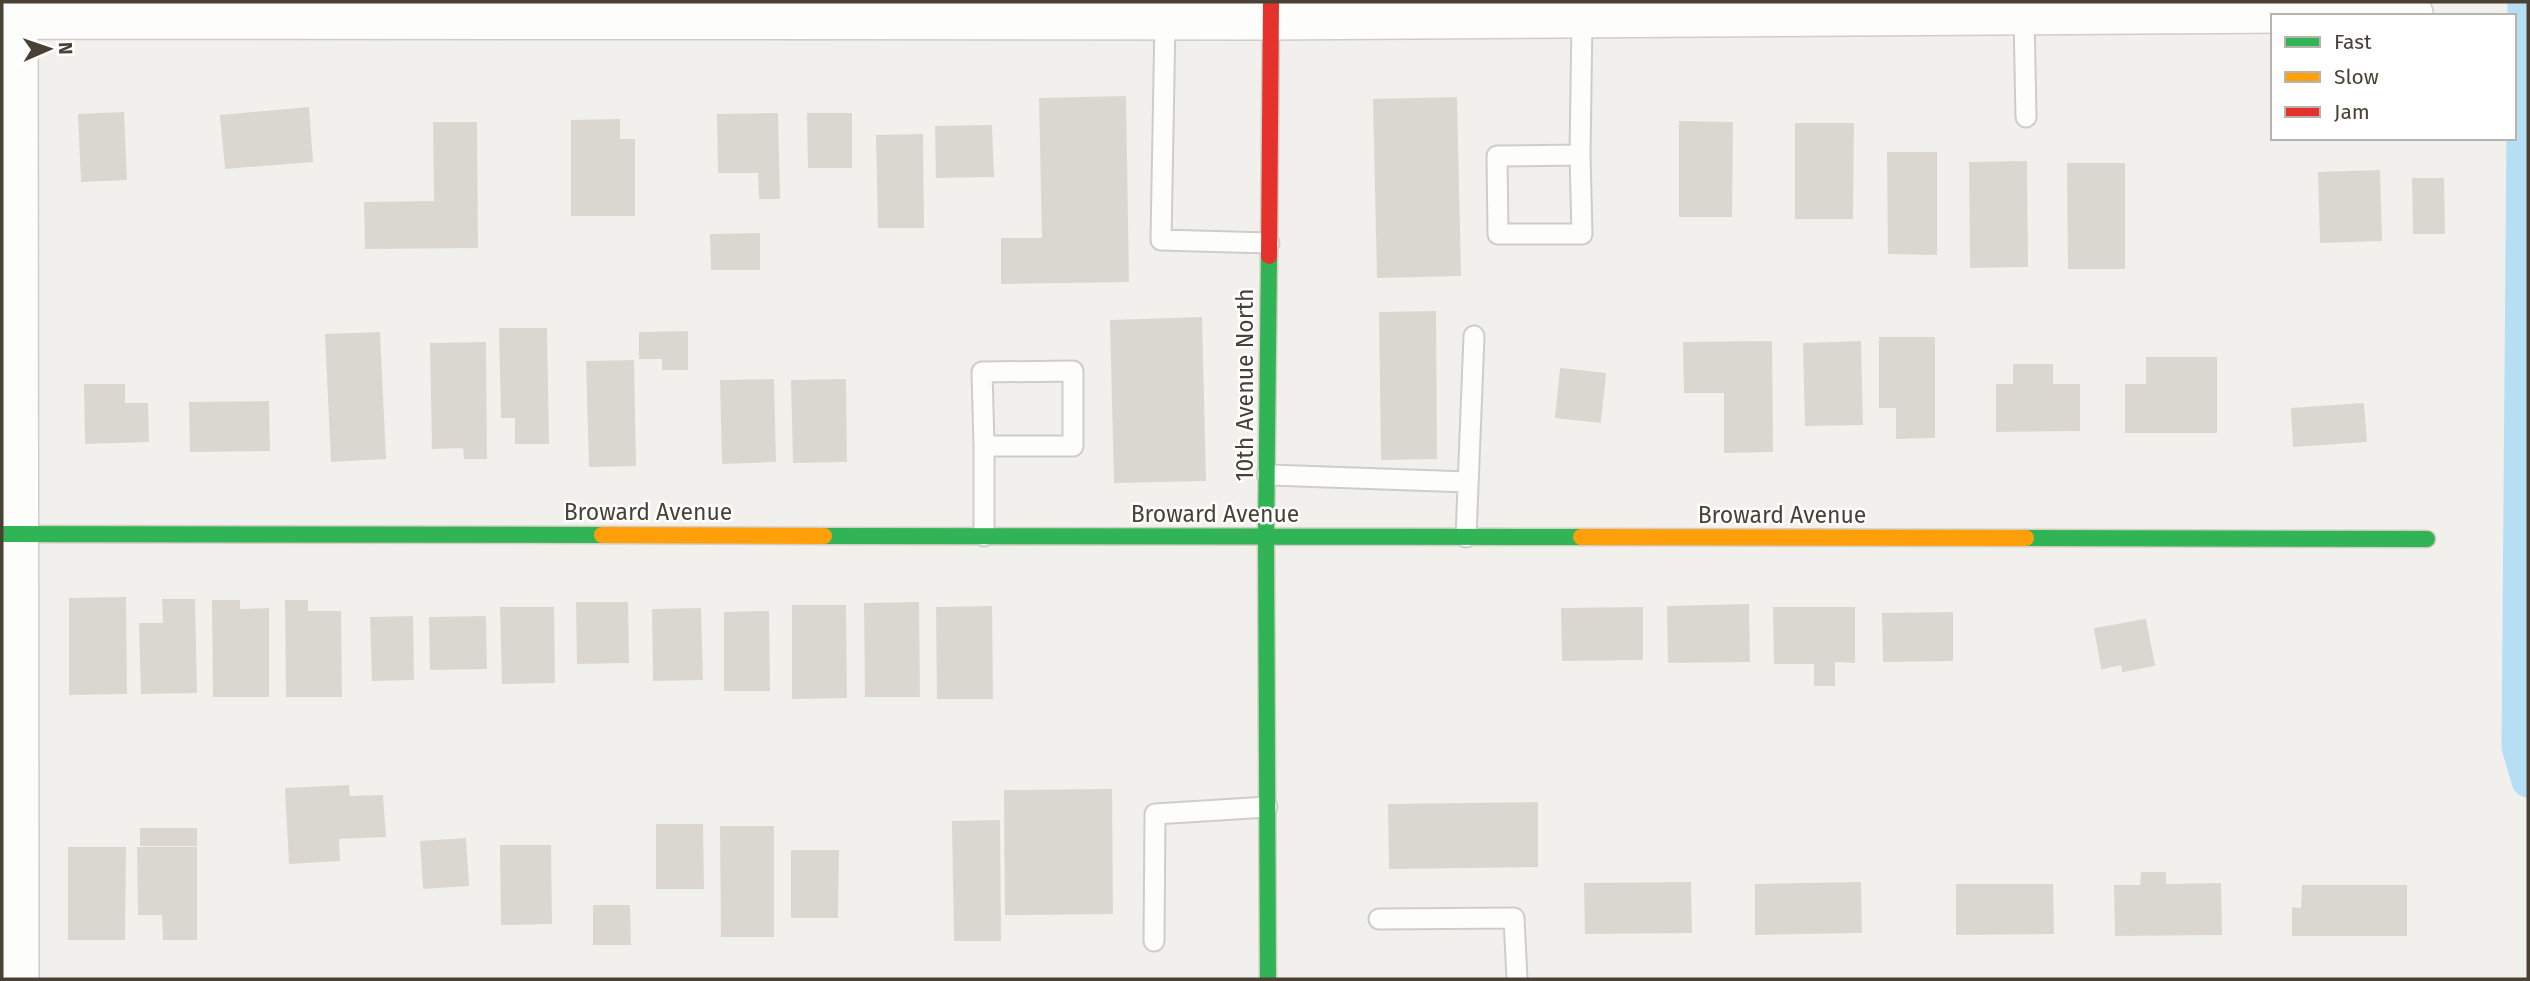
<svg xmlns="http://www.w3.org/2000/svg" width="2530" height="981" font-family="'Fira Sans',sans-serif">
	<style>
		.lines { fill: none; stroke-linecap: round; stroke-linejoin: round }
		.canal { stroke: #b6dff5; stroke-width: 33 }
		.building { fill: #dad7d1; stroke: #dbd7d0; stroke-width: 2 }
		.lane-casing { stroke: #d0cdc9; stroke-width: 23 }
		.street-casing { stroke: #d0cdc9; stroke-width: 40 }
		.fast-casing { stroke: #d4cec3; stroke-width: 19 }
		.slow-casing { stroke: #d4cec3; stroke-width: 19 }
		.jam-casing { stroke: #d4cec3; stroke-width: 19 }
		.lane { stroke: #fdfdfc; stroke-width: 19 }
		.street { stroke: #fdfdfc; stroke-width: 37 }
		.fast { stroke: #30b455; stroke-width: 16 }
		.slow { stroke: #ff9f0a; stroke-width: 16 }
		.jam { stroke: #e5322d; stroke-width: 16 }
		.labels { text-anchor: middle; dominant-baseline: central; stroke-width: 5; stroke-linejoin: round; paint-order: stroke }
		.street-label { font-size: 23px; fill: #4a4135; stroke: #fff }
	</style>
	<rect width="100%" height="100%" fill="#f2f0ec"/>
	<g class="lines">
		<path class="canal" d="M 2524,2 L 2518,747 L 2528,781"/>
	</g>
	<path class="building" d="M 1125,97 L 1128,281 L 1002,283 L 1002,239 L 1043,239 L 1040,99 Z
		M 1456,98 L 1460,275 L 1378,277 L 1374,100 Z
		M 308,108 L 312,161 L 226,168 L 221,116 Z
		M 123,113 L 126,179 L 82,181 L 79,115 Z
		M 777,114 L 779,198 L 760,198 L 759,172 L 719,172 L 718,115 Z
		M 808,114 L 851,114 L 851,167 L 809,167 Z
		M 619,120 L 619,140 L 634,140 L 634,215 L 572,215 L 572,121 Z
		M 1680,122 L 1732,123 L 1731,216 L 1680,216 Z
		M 434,123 L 476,123 L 477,247 L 366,248 L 365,203 L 435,202 Z
		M 1796,124 L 1853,124 L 1852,218 L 1796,218 Z
		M 991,126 L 993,176 L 937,177 L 936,127 Z
		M 922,135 L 923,227 L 879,227 L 877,136 Z
		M 1888,153 L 1936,153 L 1936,254 L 1889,253 Z
		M 2026,162 L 2027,266 L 1971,267 L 1970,163 Z
		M 2068,164 L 2124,164 L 2124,268 L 2069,268 Z
		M 2379,171 L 2381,240 L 2321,242 L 2319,173 Z
		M 2413,179 L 2443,179 L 2444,233 L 2414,233 Z
		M 759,234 L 759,269 L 712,269 L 711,235 Z
		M 1435,312 L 1436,458 L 1382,459 L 1380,313 Z
		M 1201,318 L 1205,480 L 1115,482 L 1111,321 Z
		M 500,329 L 546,329 L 548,443 L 516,443 L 516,417 L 502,417 Z
		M 687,332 L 687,369 L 663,369 L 663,358 L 640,358 L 640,333 Z
		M 379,333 L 385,458 L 332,461 L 326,335 Z
		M 1880,338 L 1934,338 L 1934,437 L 1897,438 L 1897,407 L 1880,407 Z
		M 1771,342 L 1772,451 L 1725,452 L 1725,392 L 1685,392 L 1684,343 Z
		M 1860,342 L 1862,424 L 1806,425 L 1804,344 Z
		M 485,343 L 486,458 L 465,458 L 464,447 L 433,448 L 431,344 Z
		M 2147,358 L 2216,358 L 2216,432 L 2126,432 L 2126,385 L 2147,385 Z
		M 633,361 L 635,465 L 590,466 L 587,362 Z
		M 2014,365 L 2052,365 L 2052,385 L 2079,385 L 2079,430 L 1997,431 L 1997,385 L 2014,385 Z
		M 1561,369 L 1605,374 L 1600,422 L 1556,417 Z
		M 773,380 L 775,461 L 723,463 L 721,381 Z
		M 845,380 L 846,461 L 794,462 L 792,381 Z
		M 85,385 L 124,385 L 124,404 L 147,404 L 148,441 L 86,443 Z
		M 268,402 L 269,450 L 191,451 L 190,403 Z
		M 2363,404 L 2366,441 L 2294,446 L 2292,409 Z
		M 125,598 L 126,693 L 70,694 L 70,599 Z
		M 163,600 L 194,600 L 196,692 L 142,693 L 140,624 L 164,624 Z
		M 213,601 L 239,601 L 239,610 L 268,609 L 268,696 L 214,696 Z
		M 286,601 L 307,601 L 307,612 L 340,612 L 341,696 L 287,696 Z
		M 577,603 L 627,603 L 628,662 L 578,663 Z
		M 918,603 L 919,696 L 866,696 L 865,604 Z
		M 1748,605 L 1749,661 L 1669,662 L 1668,607 Z
		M 793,606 L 845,606 L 846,697 L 793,698 Z
		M 991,607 L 992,698 L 938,698 L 937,608 Z
		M 501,608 L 553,608 L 554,682 L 503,683 Z
		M 1642,608 L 1642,659 L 1563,660 L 1562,609 Z
		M 1774,608 L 1854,608 L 1854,662 L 1834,661 L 1834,685 L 1815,685 L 1815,663 L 1775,663 Z
		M 700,609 L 702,679 L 654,680 L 653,610 Z
		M 768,612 L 769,690 L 725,690 L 725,613 Z
		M 1952,613 L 1952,660 L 1884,661 L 1883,614 Z
		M 412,617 L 413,679 L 373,680 L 371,618 Z
		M 485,617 L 486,668 L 431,669 L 430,618 Z
		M 2145,620 L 2154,665 L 2123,671 L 2122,664 L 2102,668 L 2095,629 Z
		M 348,786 L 349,797 L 382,796 L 385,836 L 338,838 L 339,860 L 290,863 L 286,789 Z
		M 1111,790 L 1112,913 L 1006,914 L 1005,791 Z
		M 1537,803 L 1537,866 L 1390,868 L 1389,805 Z
		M 999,821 L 1000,940 L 955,940 L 953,822 Z
		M 657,825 L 702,825 L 703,888 L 657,888 Z
		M 721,827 L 773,827 L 773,936 L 722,936 Z
		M 141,829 L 196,829 L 196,845 L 141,845 Z
		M 465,839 L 468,885 L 424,888 L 421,842 Z
		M 501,846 L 550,846 L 551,923 L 502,924 Z
		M 69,848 L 125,848 L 124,939 L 69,939 Z
		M 138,848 L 196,848 L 196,939 L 164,939 L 163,914 L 139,914 Z
		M 792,851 L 838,851 L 837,917 L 792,917 Z
		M 2142,873 L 2165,873 L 2165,885 L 2220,884 L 2221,934 L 2116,935 L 2115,886 L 2141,886 Z
		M 1690,883 L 1691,932 L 1586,933 L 1585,884 Z
		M 1860,883 L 1861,932 L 1756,934 L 1756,885 Z
		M 1957,885 L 2052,885 L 2053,933 L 1957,934 Z
		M 2303,886 L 2406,886 L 2406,935 L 2293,935 L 2293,908 L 2302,909 Z
		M 594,906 L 629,906 L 630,944 L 594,944 Z"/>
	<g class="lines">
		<defs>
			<path id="lane" d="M 2024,15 L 2026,117
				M 1165,21 L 1161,240 L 1269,243
				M 1580,155 L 1582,234 L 1498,234 L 1497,156 L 1580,155 L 1582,19
				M 1267,475 L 1468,482
				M 984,536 L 984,446 L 1073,446 L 1073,371 L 982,372 L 984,446
				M 1466,537 L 1474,336
				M 1379,919 L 1514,918 L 1517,979
				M 1154,941 L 1155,814 L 1267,807"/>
			<path id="street" d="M 19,2 L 20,979
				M 2,20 L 1270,21 L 2414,13"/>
			<path id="fast" d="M 2,534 L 602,535
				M 824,536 L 1581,537
				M 2026,538 L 2427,539
				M 1268,979 L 1266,536 L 1269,256"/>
			<path id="slow" d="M 602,535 L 824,536
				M 1581,537 L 2026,538"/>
			<path id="jam" d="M 1269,256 L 1271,2"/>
		</defs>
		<use href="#lane" class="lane-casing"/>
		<use href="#street" class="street-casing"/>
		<use href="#fast" class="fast-casing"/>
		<use href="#slow" class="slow-casing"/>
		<use href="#jam" class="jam-casing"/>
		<use href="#lane" class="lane"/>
		<use href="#street" class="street"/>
		<use href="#fast" class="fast"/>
		<use href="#slow" class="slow"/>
		<use href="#jam" class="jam"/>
	</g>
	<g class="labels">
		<g class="street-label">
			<text transform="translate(1245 385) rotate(-90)">10th Avenue North</text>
			<text x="648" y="512">Broward Avenue</text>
			<text x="1215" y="514">Broward Avenue</text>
			<text x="1782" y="515">Broward Avenue</text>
		</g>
	</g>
	<rect width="2530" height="981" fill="none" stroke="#4a4135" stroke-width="7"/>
	<rect x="2271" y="14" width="245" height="126" fill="#ffffff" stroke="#b7b3ae" stroke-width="2"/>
	<rect x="2285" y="37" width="35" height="10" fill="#30b455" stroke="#b7b3ae" stroke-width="2"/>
	<text x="2334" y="49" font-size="21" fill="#4a4135">Fast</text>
	<rect x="2285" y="72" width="35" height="10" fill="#ff9f0a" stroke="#b7b3ae" stroke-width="2"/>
	<text x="2334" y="84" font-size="21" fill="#4a4135">Slow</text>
	<rect x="2285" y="107" width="35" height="10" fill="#e5322d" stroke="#b7b3ae" stroke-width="2"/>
	<text x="2334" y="119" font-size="21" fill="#4a4135">Jam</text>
	<g transform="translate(49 49) rotate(88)" stroke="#ffffff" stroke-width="5" paint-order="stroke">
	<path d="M0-5L12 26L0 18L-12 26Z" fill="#4a4135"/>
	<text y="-10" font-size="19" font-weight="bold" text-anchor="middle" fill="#4a4135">N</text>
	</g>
</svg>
